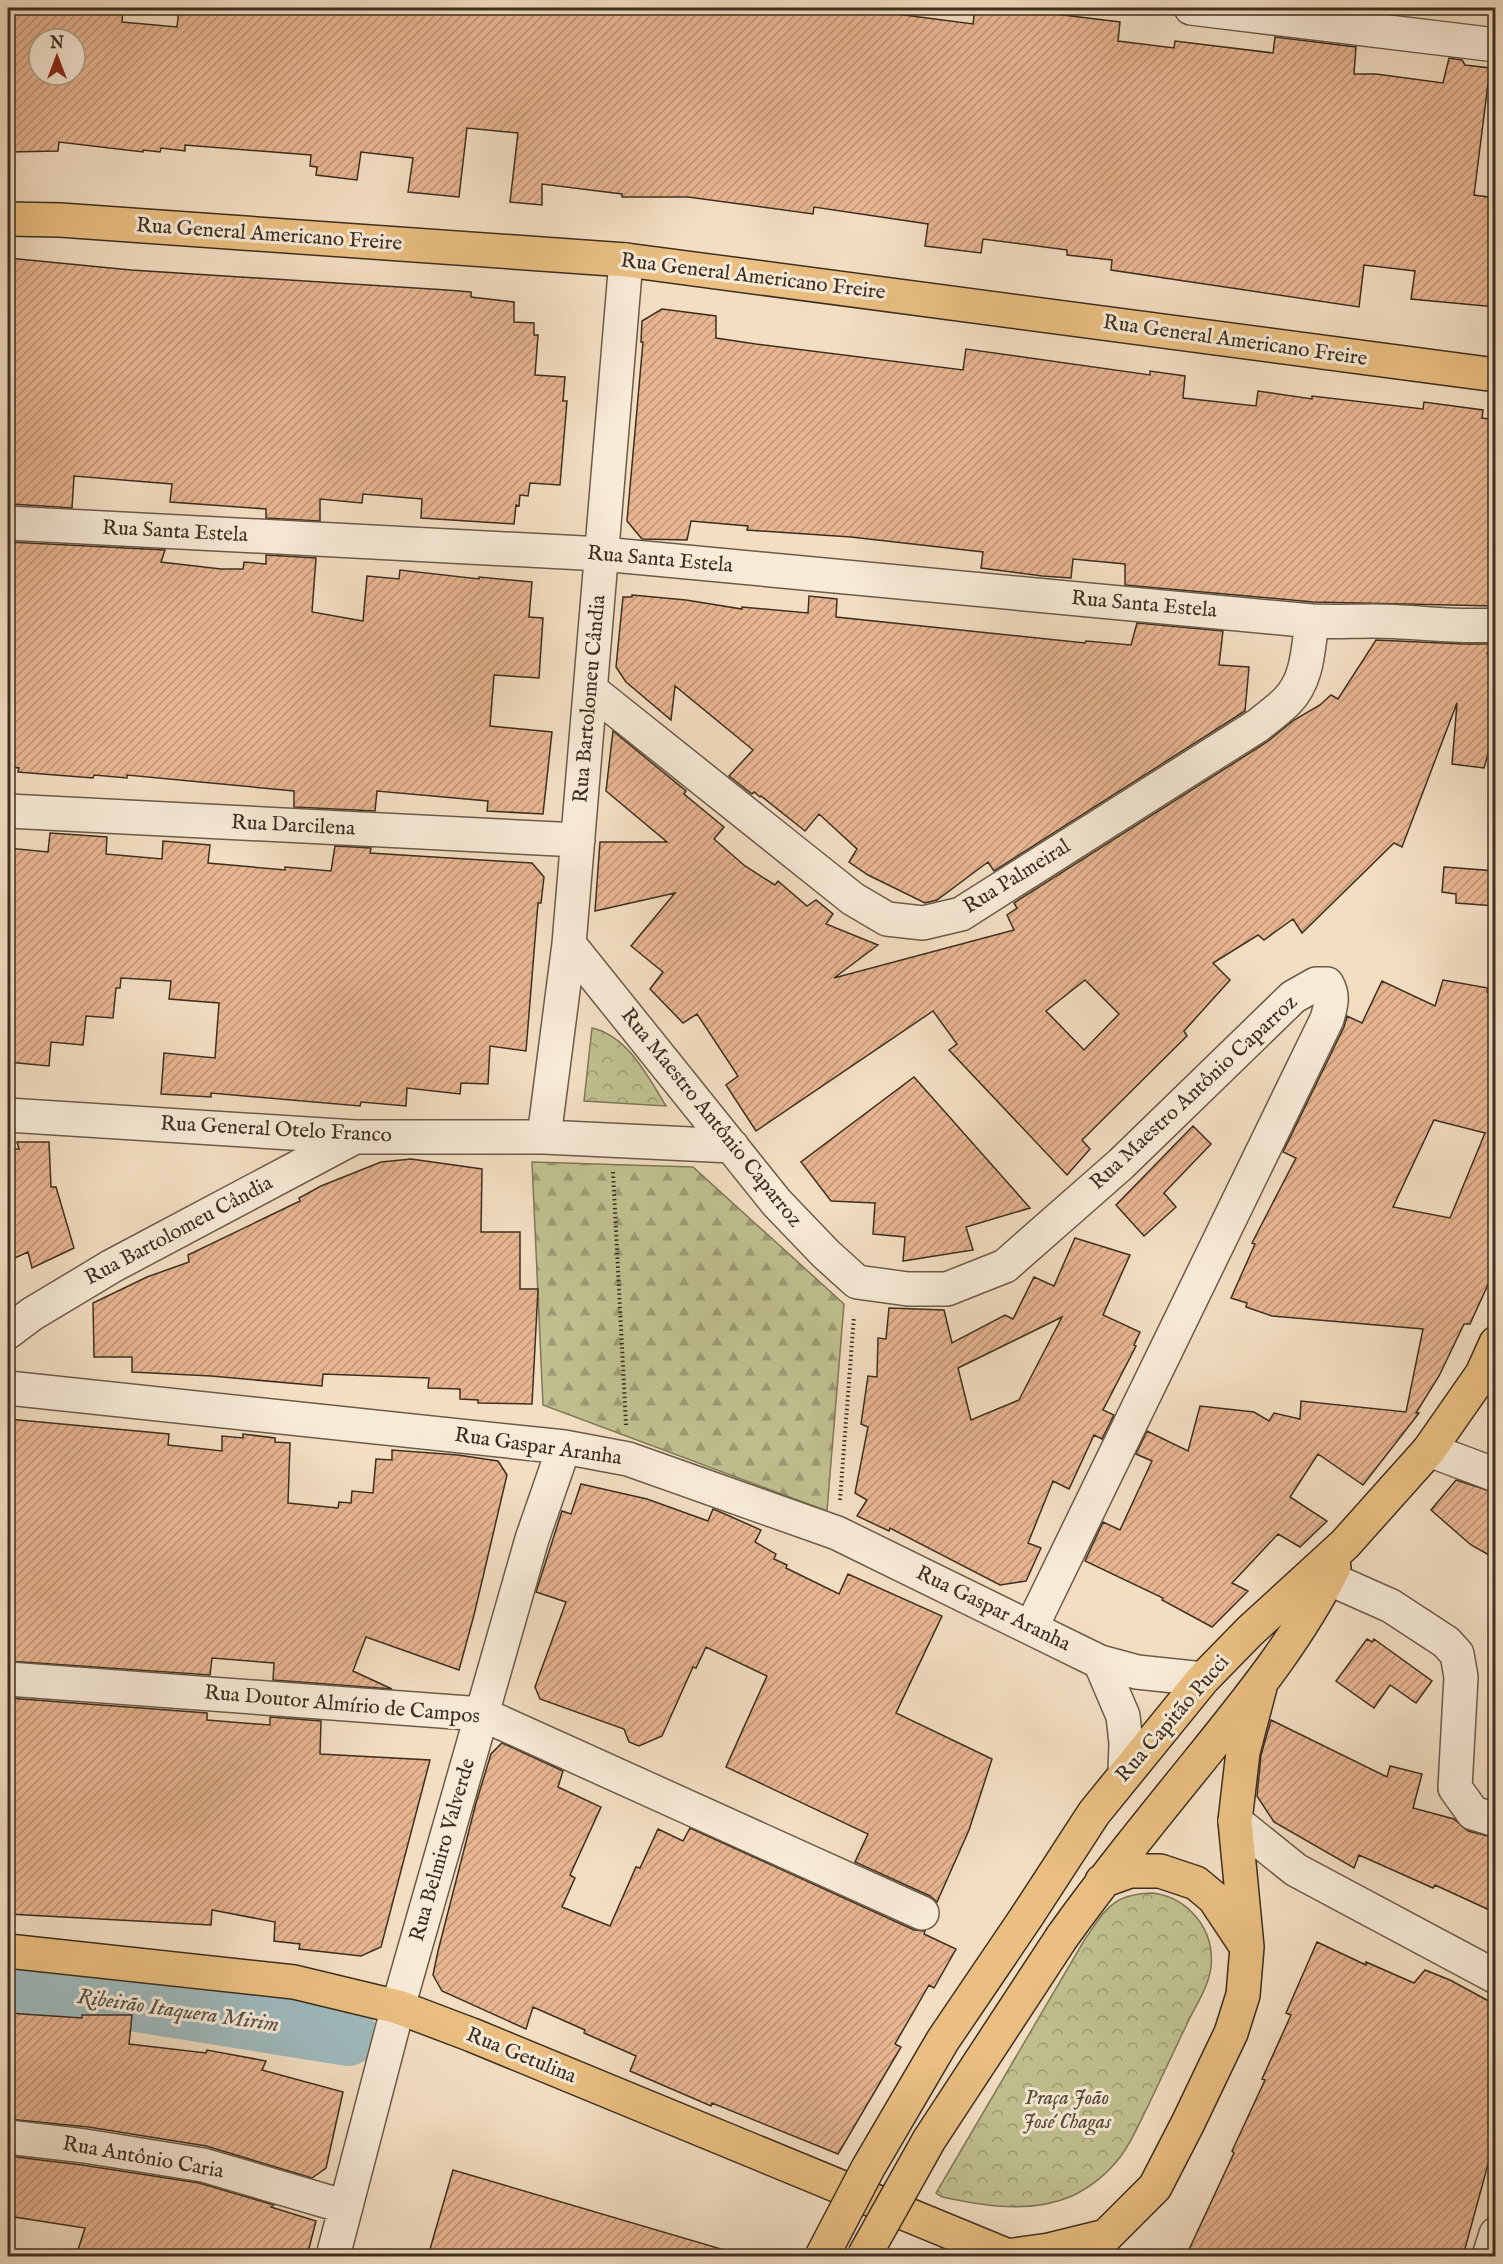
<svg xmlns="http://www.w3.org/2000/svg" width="1503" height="2264" font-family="'IM FELL English',serif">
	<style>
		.forest { fill: url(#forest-firs); stroke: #7e7858; stroke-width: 1.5 }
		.park { fill: url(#park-crowns); stroke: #7e7858; stroke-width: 1.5 }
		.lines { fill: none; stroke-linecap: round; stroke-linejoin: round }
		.river { stroke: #9fbabd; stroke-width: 60 }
		.building { fill: url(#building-hatch); stroke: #3c2f21; stroke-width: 1.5; fill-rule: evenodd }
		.minor-casing { stroke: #6a5b49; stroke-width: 36 }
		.major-casing { stroke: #3c2f21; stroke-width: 36 }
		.path { stroke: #3c2f21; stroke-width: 4; stroke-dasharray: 1.5 3; stroke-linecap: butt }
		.minor { stroke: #f7ead7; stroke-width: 33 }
		.major { stroke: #eabf81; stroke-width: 33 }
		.major-bridge-casing { stroke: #3c2f21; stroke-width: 36; stroke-linecap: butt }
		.major-bridge { stroke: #eabf81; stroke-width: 33 }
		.labels { text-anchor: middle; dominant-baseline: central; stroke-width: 6; stroke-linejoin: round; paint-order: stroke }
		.street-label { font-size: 21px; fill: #3c2f21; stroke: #f7ead7 }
		.park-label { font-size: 21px; font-style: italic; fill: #564c37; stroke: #f7ead7 }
		.water-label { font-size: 22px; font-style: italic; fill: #555248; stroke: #f7ead7 }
	</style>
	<defs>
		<pattern id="forest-firs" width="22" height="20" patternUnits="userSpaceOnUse" patternTransform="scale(1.5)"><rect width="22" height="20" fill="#c0c08f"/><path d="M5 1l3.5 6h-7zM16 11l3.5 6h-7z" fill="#9d9c74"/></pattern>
		<pattern id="park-crowns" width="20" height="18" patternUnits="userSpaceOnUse" patternTransform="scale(1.5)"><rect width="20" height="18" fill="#c0c08f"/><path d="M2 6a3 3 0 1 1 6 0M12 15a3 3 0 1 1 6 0" fill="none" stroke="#9d9c74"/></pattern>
		<pattern id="building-hatch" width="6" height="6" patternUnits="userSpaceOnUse" patternTransform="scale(1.5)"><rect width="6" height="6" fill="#e8b591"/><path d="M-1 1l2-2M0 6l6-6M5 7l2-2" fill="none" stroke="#bd9476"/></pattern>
	</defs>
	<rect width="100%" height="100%" fill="#f3dec2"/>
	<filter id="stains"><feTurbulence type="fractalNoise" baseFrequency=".00333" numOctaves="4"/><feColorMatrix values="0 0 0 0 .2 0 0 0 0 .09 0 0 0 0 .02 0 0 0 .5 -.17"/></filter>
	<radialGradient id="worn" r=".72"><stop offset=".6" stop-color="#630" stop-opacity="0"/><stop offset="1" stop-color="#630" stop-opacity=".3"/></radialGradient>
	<path class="forest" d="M 532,1162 L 693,1167 L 844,1304 L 827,1511 L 543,1405 Z"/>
	<path class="park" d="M 592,1028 C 628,1036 648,1077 666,1106 L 584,1101 Z
		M 1153,1893 C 1189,1898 1215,1930 1211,1967 C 1209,1987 1194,2008 1186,2026 C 1173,2053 1160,2081 1147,2108 C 1139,2124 1132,2141 1121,2156 C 1108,2173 1091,2187 1072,2196 C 1031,2214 984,2206 942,2197 L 936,2193 L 1085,1939 C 1107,1908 1112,1894 1153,1893 Z"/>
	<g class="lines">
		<path class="river" d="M 8,1990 L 125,2000 L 348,2036"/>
	</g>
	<path class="building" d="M 8,8 L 123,8 L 122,22 L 177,27 L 179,8 L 217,12 L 218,8 L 889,8 L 889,13 L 973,24 L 975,8 L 1005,8 L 1120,22 L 1118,41 L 1174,48 L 1175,41 L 1273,53 L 1275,37 L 1356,47 L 1354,74 L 1376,74 L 1443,83 L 1449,58 L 1462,60 L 1465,65 L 1490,68 L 1474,195 L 1496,198 L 1496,307 L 1411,299 L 1415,271 L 1364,265 L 1359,307 L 1111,270 L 1112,260 L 1067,255 L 1067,250 L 983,239 L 981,253 L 925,246 L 928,224 L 814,207 L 813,214 L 688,197 L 622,197 L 622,194 L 542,184 L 542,205 L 510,202 L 518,133 L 467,128 L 459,197 L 408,192 L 413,158 L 361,152 L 357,180 L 316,175 L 317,167 L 310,166 L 311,155 L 185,145 L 185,151 L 161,148 L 160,152 L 143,150 L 143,152 L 59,142 L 58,151 L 8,152 ZM 39,39 L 75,39 L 75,75 L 39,75 Z
		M 8,258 L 131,270 L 447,290 L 471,292 L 471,297 L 514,302 L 514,322 L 534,323 L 534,335 L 538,335 L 535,375 L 565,377 L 563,401 L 567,401 L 560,485 L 530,483 L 528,496 L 520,495 L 519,506 L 516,505 L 514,524 L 421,518 L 422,499 L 363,494 L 362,503 L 320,499 L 320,521 L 266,518 L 266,509 L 170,502 L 172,484 L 74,476 L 72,508 L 12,504 L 13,490 L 8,490 Z
		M 662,309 L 716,316 L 716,338 L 756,344 L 963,370 L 966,349 L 1150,375 L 1150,371 L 1185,376 L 1183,398 L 1256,406 L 1258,391 L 1312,399 L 1312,396 L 1423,409 L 1424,402 L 1483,410 L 1482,418 L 1496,420 L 1496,606 L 1313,602 L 1125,585 L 1125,564 L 1073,559 L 1071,578 L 1042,576 L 981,568 L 983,552 L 851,537 L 747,530 L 748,526 L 691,521 L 687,540 L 642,539 L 627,521 L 643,342 L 641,342 L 642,321 Z
		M 9,542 L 165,550 L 161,562 L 221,569 L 243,569 L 244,562 L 266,564 L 266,555 L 316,558 L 312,612 L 363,621 L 367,576 L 399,579 L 400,570 L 479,579 L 479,577 L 532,582 L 529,617 L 543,618 L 539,678 L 494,675 L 490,726 L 552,732 L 543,814 L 487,811 L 488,801 L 377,791 L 375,811 L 294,807 L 294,791 L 127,775 L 127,778 L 94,775 L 93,778 L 18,772 L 19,768 L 8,767 Z
		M 632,595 L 686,600 L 742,609 L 742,607 L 808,613 L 809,596 L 837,599 L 836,617 L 1085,643 L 1086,641 L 1131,645 L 1137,623 L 1223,631 L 1219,665 L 1249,667 L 1245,711 L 994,871 L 988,862 L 937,900 L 925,903 L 868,875 L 849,862 L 857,849 L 819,814 L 805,831 L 761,796 L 760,797 L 754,792 L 752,794 L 729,776 L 753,750 L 675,686 L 671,720 L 626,682 L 616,667 L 623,597 L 632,597 Z
		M 1376,640 L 1464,644 L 1496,644 L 1487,653 L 1496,661 L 1496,727 L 1484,768 L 1452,764 L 1457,703 L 1402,847 L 1394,843 L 1302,933 L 1293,919 L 1264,940 L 1258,935 L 1213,963 L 1230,980 L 1184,1031 L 1187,1036 L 1082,1140 L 1090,1149 L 1067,1175 L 949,1050 L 957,1044 L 933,1011 L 756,1131 L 726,1085 L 738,1076 L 697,1014 L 683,1023 L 650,989 L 663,972 L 631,946 L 675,893 L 595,911 L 600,842 L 667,842 L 606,791 L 613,731 L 686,791 L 684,794 L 724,827 L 714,839 L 745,866 L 775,885 L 778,881 L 807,906 L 816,900 L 833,914 L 826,924 L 878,945 L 834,978 L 1014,930 L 1007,915 L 1017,908 L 1014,903 L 1267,742 L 1294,720 L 1320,705 L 1331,695 L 1338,699 ZM 1085,980 L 1119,1014 L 1084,1050 L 1046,1011 Z
		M 50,833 L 107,837 L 106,854 L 162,859 L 163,841 L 210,845 L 208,863 L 285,870 L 285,867 L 331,871 L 335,846 L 371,848 L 370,853 L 532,863 L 544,877 L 541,903 L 538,903 L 526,1051 L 490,1046 L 488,1084 L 461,1083 L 460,1094 L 407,1088 L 406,1106 L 361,1102 L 360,1106 L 211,1093 L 211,1097 L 161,1094 L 164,1053 L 215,1058 L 219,1003 L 169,999 L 171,981 L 121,978 L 120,988 L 116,988 L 113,1018 L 86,1016 L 83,1045 L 51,1042 L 49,1066 L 8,1062 L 8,848 L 48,852 Z
		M 1444,867 L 1496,871 L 1496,906 L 1456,903 L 1456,894 L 1442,892 Z
		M 1443,980 L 1488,988 L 1487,992 L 1496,994 L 1496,1267 L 1470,1324 L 1464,1324 L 1439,1376 L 1416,1413 L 1419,1413 L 1363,1485 L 1318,1454 L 1290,1497 L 1327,1521 L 1300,1547 L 1278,1534 L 1232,1583 L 1248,1591 L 1212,1627 L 1162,1600 L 1163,1598 L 1085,1561 L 1103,1522 L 1120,1530 L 1152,1461 L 1136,1454 L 1147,1431 L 1188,1451 L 1200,1406 L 1254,1412 L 1269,1421 L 1274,1413 L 1300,1419 L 1301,1401 L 1406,1412 L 1423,1329 L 1272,1316 L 1246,1307 L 1247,1303 L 1231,1298 L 1255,1244 L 1252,1243 L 1296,1158 L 1283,1152 L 1344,1027 L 1347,1016 L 1362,1023 L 1382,981 L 1435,1006 ZM 1434,1120 L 1485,1133 L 1450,1218 L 1393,1207 Z
		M 914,1077 L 1030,1208 L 966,1227 L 973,1250 L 903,1261 L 905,1237 L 873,1234 L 875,1203 L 831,1201 L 801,1162 Z
		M 1193,1126 L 1211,1144 L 1164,1193 L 1176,1207 L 1144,1236 L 1116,1205 Z
		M 17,1142 L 49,1142 L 51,1187 L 56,1187 L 74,1248 L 32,1268 L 28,1252 L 8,1261 L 8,1149 L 19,1149 Z
		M 411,1159 L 482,1169 L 481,1232 L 520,1232 L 520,1289 L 538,1289 L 532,1404 L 478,1403 L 478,1400 L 460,1399 L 460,1389 L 428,1388 L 429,1378 L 323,1374 L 322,1386 L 211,1376 L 132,1372 L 132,1357 L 94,1357 L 93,1303 L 147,1277 L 189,1262 L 188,1255 L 300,1201 L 299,1198 L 321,1186 L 381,1162 Z
		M 1075,1238 L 1130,1255 L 1103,1315 L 1140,1332 L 1134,1345 L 1136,1346 L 1103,1410 L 1114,1415 L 1102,1439 L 1094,1435 L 1069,1489 L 1053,1481 L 1028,1543 L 1041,1548 L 1026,1581 L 1000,1585 L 890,1528 L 889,1531 L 857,1516 L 867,1500 L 855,1493 L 868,1427 L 861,1424 L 868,1376 L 877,1377 L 878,1338 L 886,1339 L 889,1308 L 944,1310 L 952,1343 L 1005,1315 L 1013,1319 L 1034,1277 L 1054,1286 ZM 1062,1317 L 1019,1400 L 971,1420 L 958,1368 Z
		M 8,1419 L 169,1434 L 168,1445 L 222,1451 L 222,1436 L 243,1438 L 243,1434 L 275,1438 L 275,1442 L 290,1443 L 288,1503 L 338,1508 L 339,1502 L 351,1503 L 352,1491 L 373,1493 L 376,1459 L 392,1460 L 392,1450 L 458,1455 L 498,1461 L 507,1475 L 474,1615 L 459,1670 L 366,1637 L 353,1671 L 392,1689 L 273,1680 L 274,1663 L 212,1658 L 210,1675 L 8,1661 Z
		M 1456,1480 L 1496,1493 L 1496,1559 L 1471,1545 L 1431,1510 Z
		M 581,1484 L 647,1499 L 708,1521 L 713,1509 L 718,1511 L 761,1530 L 755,1542 L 776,1554 L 774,1559 L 787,1565 L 786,1568 L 839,1594 L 848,1574 L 942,1616 L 896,1713 L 992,1759 L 969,1830 L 937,1902 L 930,1896 L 855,1862 L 868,1834 L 726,1767 L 767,1676 L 706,1647 L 696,1668 L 693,1667 L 662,1736 L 639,1746 L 629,1742 L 624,1729 L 540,1699 L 535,1687 L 566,1602 L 536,1592 L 562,1511 L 571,1514 Z
		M 1367,1639 L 1372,1642 L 1374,1639 L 1432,1681 L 1416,1703 L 1390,1685 L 1374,1708 L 1336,1681 Z
		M 8,1698 L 207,1713 L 207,1720 L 270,1725 L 270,1717 L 321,1721 L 320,1754 L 430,1760 L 381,1947 L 361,1956 L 299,1949 L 300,1944 L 274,1941 L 275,1922 L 212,1910 L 211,1925 L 8,1914 Z
		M 1271,1720 L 1387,1777 L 1390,1766 L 1422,1774 L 1413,1808 L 1454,1819 L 1468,1831 L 1496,1838 L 1496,1913 L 1435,1885 L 1433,1888 L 1359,1855 L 1354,1868 L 1274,1822 L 1257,1796 L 1261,1755 Z
		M 502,1743 L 563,1771 L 558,1787 L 601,1807 L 570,1875 L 575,1878 L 562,1907 L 610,1926 L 636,1867 L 640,1868 L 658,1829 L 683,1841 L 690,1828 L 914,1930 L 925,1931 L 924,1934 L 956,1949 L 934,1988 L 929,1985 L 895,2044 L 901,2047 L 838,2154 L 712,2103 L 711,2106 L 630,2071 L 636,2056 L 584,2033 L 585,2030 L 533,2007 L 526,2029 L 442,1991 L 433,1975 L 438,1951 L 476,1803 L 491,1754 Z
		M 1317,1942 L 1366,1965 L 1366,1962 L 1414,1983 L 1425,1970 L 1450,1980 L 1496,2005 L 1496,2135 L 1463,2256 L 1186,2256 L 1234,2153 L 1232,2151 L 1265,2080 L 1262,2079 L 1291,2015 L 1286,2013 Z
		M 8,2013 L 82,2018 L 82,2015 L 132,2015 L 129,2044 L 206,2053 L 207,2050 L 266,2061 L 262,2070 L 343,2092 L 326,2168 L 312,2178 L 206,2146 L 88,2127 L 8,2119 Z
		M 8,2156 L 82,2165 L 199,2183 L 274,2205 L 271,2207 L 316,2221 L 307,2256 L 76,2256 L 85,2228 L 8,2216 Z
		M 453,2170 L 721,2249 L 720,2256 L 428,2256 Z"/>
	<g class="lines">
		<defs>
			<path id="minor" d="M 1191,8 L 1496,45
				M 8,523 L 602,554 L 1312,621 C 1332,622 1352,621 1373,621 C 1414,621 1454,628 1496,625
				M 591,690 L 853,899 L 887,919 L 923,923 L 961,914 L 1257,726 C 1267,718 1278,710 1287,701 C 1308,680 1308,649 1312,621
				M 8,811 L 578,840
				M 569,944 L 777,1203 L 826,1254 L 857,1282 L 908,1289 L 947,1289 L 1005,1266 L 1121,1164 L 1293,997 L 1316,984 L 1327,984 C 1334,996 1331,1005 1327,1019 L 1031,1628
				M 8,1115 L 355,1137 L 544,1137 L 732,1146
				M 544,1137 L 569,944 L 626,260
				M 8,1332 L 32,1314 L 112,1266 L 355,1137
				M 8,1388 L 564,1447 L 628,1459 L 837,1533 L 1100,1662 L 1137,1672 L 1203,1679
				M 1429,1450 L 1496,1475
				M 1328,1578 L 1391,1606 L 1446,1642 L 1457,1654 L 1461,1677 L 1455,1788 L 1473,1813 L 1496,1820
				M 1100,1662 L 1123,1716 L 1126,1743 L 1125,1772
				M 8,1679 L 482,1714 L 922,1913
				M 1235,1821 L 1296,1870 L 1496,1977
				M 8,2137 L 85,2146 L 203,2165 L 346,2207
				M 333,2256 L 398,2007 L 532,1539 L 564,1447
				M 1489,2256 L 1496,2234"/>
			<path id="major" d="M 8,219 L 60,220 L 626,260 L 1496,375
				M 1102,1881 L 1130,1871 L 1160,1871 L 1196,1883 L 1214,1898 L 1244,1943
				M 1027,1916 L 1094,1813 L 1203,1679 L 1250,1631 L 1345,1544 L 1429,1450 L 1482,1374 L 1496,1343
				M 1062,1937 C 1105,1877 1152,1819 1199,1761 C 1248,1700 1299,1638 1334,1567
				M 8,1951 L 294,1982 L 398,2007 L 472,2035 L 1008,2256
				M 1007,2256 L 1049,2250 L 1106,2236 L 1155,2187 L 1188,2123 L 1231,2033 L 1243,1995 L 1247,1947 L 1235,1821 L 1243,1752 L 1260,1687"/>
		</defs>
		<use href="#minor" class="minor-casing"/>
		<use href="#major" class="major-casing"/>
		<path class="path" d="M 613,1172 L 626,1425
			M 840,1500 L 854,1316"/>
		<use href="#minor" class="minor"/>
		<use href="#major" class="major"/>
		<defs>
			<path id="major-bridge" d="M 822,2256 L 868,2168 L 943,2040 L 1027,1916
				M 864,2256 L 929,2140 L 1062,1937"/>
		</defs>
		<use href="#major-bridge" class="major-bridge-casing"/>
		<use href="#major-bridge" class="major-bridge"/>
	</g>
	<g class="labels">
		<g class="street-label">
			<text transform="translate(269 235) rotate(4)">Rua General Americano Freire</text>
			<text transform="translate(753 277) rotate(7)">Rua General Americano Freire</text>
			<text transform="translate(1235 341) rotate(8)">Rua General Americano Freire</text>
			<text transform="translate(175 532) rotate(3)">Rua Santa Estela</text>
			<text transform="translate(660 560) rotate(5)">Rua Santa Estela</text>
			<text transform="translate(1144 605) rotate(5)">Rua Santa Estela</text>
			<text transform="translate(590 699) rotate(-85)">Rua Bartolomeu Cândia</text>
			<text transform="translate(293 826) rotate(3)">Rua Darcilena</text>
			<text transform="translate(1017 877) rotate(-32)">Rua Palmeiral</text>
			<text transform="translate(1194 1093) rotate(-43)">Rua Maestro Antônio Caparroz</text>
			<text transform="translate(711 1118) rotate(51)">Rua Maestro Antônio Caparroz</text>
			<text transform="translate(276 1130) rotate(3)">Rua General Otelo Franco</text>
			<text transform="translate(179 1231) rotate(-28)">Rua Bartolomeu Cândia</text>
			<text transform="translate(538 1447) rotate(8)">Rua Gaspar Aranha</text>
			<text transform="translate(993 1609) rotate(26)">Rua Gaspar Aranha</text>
			<text transform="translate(342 1705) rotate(5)">Rua Doutor Almírio de Campos</text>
			<text transform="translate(1173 1719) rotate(-49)">Rua Capitão Pucci</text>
			<text transform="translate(443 1850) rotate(-74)">Rua Belmiro Valverde</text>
			<text transform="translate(521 2056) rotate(22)">Rua Getulina</text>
			<text transform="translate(143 2158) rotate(10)">Rua Antônio Caria</text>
		</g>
		<g class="park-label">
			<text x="1067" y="2098">Praça João<tspan x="1067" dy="24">José Chagas</tspan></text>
		</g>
		<g class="water-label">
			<text transform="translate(178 2011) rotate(8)">Ribeirão Itaquera Mirim</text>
		</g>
	</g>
	<rect width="1503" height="2264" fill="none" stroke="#f3dec2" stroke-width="30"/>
	<rect x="9" y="9" width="1485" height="2246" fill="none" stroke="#3c2f21" stroke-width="3"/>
	<rect x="15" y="15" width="1473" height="2234" fill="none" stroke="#3c2f21" stroke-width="1.5"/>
	<g transform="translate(57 57)"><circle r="28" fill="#f7ead7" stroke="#ac9f8e" stroke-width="1.5"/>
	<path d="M0-4.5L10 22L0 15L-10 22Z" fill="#8f2418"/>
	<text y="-9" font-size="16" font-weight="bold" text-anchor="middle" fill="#3c2f21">N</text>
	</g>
	<rect width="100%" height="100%" filter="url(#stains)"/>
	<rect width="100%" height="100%" fill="url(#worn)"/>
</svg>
